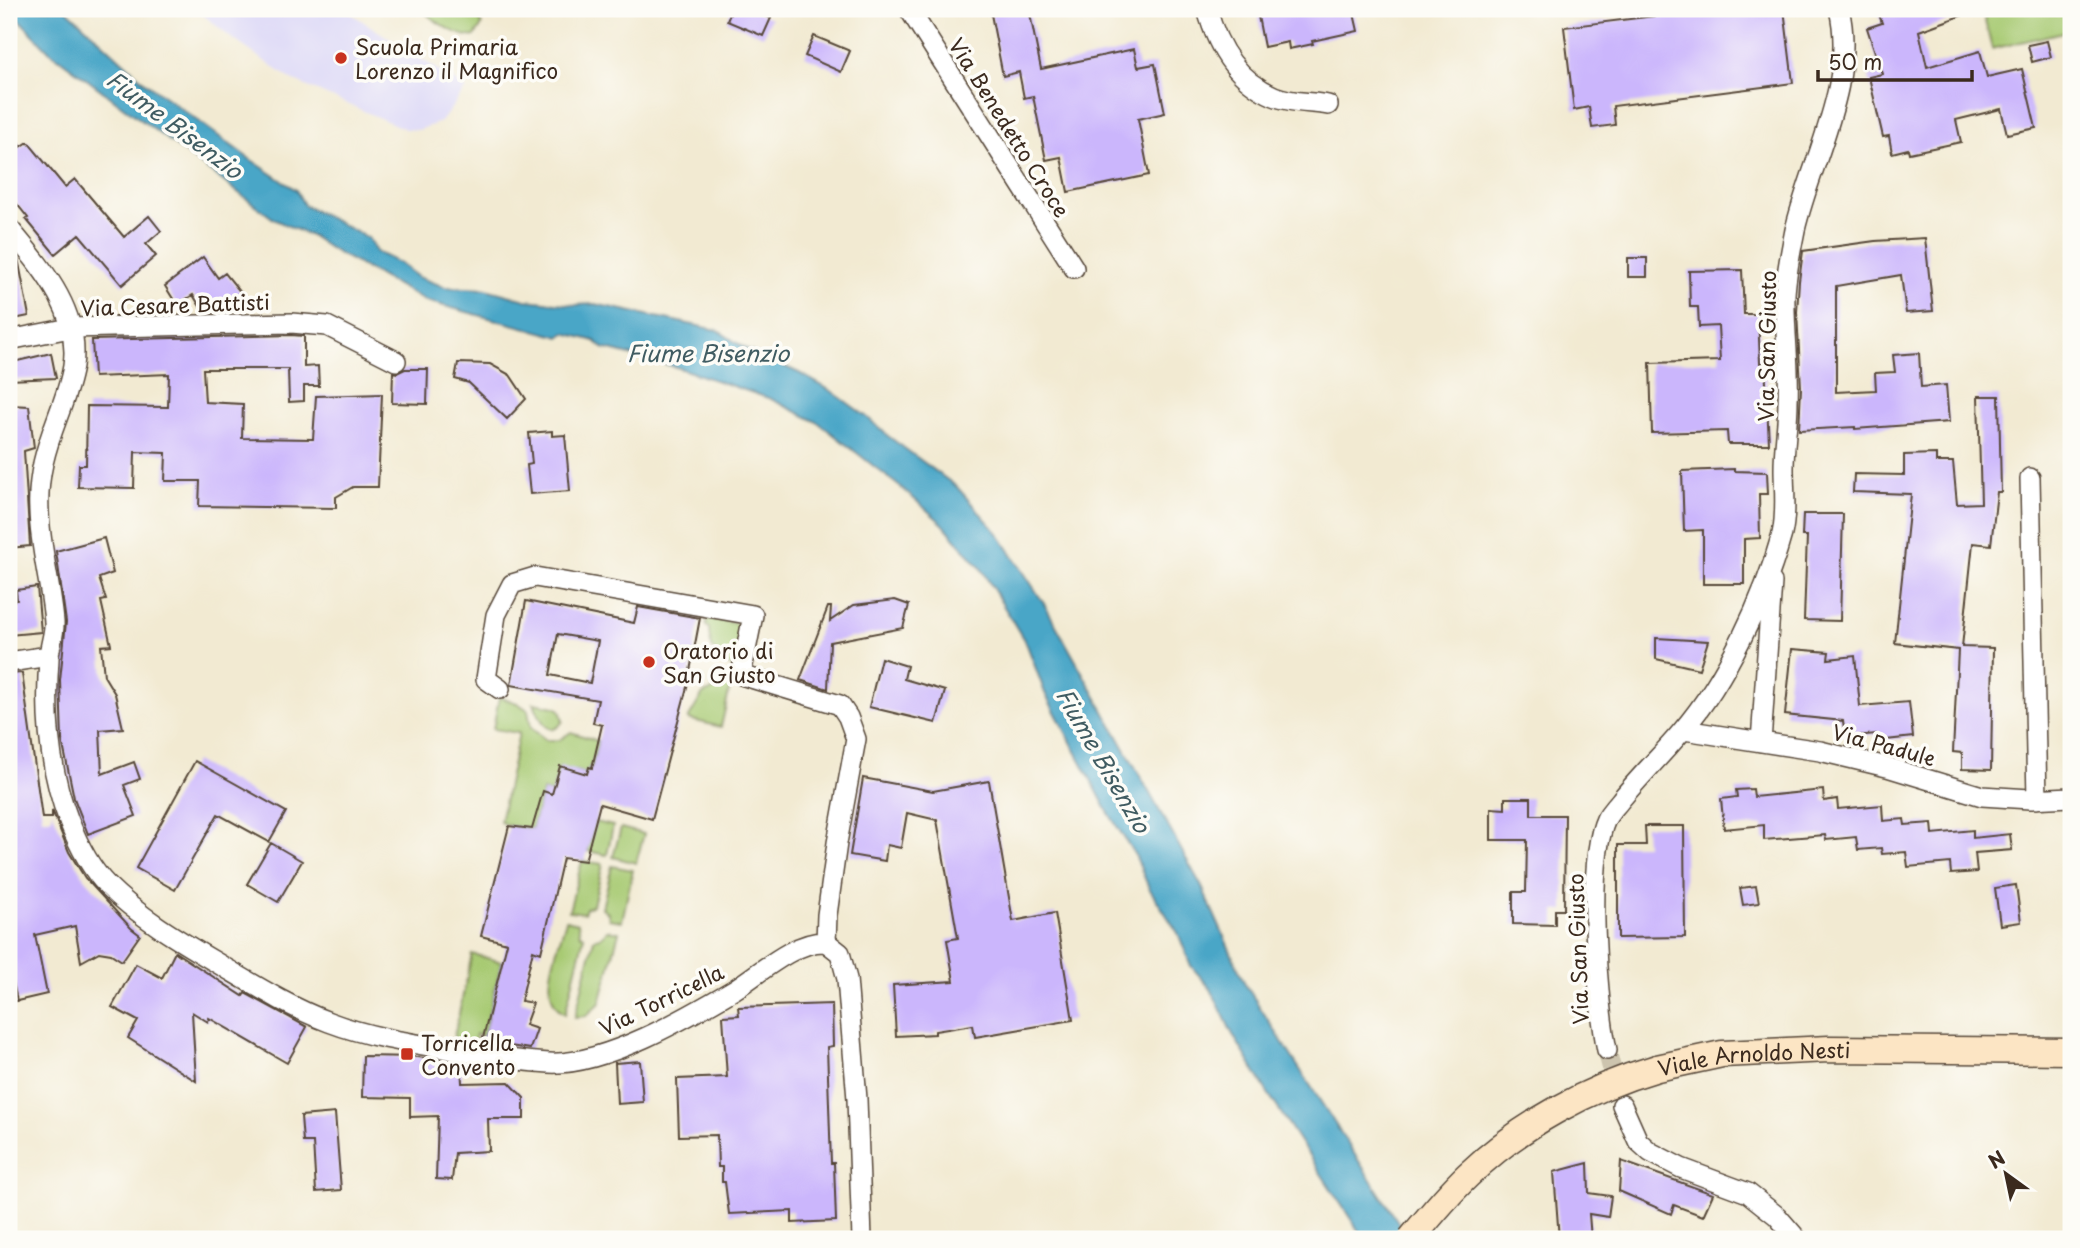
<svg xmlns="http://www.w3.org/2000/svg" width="2080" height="1248" font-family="'Playpen Sans',sans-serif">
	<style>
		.built { fill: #dad6f7 }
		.green { fill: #a8ca73; stroke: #727a48; stroke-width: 2 }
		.water { fill: #48a6c7; stroke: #426872; stroke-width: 2 }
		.building { fill: #cbb6fc; fill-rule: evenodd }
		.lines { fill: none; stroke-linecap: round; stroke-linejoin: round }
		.street-tunnel { stroke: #cdc4ae; stroke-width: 19; stroke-dasharray: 19 10; stroke-linecap: butt }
		.street-casing { stroke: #564739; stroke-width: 22 }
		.secondary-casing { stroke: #564739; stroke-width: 29 }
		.street { stroke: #fff; stroke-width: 19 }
		.secondary { stroke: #fce5c4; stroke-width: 26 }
		.secondary-bridge-casing { stroke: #564739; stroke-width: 29; stroke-linecap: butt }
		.secondary-bridge { stroke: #fce5c4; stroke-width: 26 }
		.poi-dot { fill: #c8321e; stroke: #fdfcf7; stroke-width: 2.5 }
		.labels { text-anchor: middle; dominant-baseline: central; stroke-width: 7; stroke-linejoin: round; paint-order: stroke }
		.poi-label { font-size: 21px; fill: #3b2a1e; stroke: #fdfcf7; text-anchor: start }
		.street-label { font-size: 21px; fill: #3b2a1e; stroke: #fdfcf7 }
		.water-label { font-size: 23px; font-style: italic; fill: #405c62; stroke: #fdfcf7 }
	</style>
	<rect width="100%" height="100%" fill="#fdfcf7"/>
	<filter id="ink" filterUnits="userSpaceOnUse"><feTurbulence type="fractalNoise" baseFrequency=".0143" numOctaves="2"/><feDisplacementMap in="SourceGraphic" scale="14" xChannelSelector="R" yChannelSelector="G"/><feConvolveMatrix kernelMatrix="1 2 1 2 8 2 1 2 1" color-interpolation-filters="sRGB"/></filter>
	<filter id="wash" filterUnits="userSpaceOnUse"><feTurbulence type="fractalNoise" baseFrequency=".00686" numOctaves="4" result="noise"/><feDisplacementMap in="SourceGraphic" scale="28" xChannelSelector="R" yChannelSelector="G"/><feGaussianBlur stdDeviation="1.57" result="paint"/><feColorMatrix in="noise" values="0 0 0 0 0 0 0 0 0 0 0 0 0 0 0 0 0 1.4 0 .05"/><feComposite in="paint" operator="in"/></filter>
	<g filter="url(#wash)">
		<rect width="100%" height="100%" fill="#f2ead2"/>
		<path class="built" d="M 196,9 L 344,9 L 466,88 L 441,122 L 418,130 L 405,129 L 292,80 L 230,37 Z"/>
		<path class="green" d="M 422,9 L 475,9 L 482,25 L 475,36 C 461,40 431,19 422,9 Z
			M 1982,9 L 2071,9 L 2071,30 L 1992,49 Z
			M 708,618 L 743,625 L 734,669 C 717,658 709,649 709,628 L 706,626 Z
			M 731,683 L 721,727 L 688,719 L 703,694 Z
			M 499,697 L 517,703 L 528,710 L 531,728 L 546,740 L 559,740 L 571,732 L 598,741 L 592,768 L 589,767 L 587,774 L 560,767 L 552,794 L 543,791 L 532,829 L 509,826 L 500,822 L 519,733 L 493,729 Z
			M 534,703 L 555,707 L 560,710 L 563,721 C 548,743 539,715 534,703 Z
			M 595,822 L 613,826 L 607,855 L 587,851 Z
			M 621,828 L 644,834 L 636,863 L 613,857 Z
			M 582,861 L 603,864 L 593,905 L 586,908 L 584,913 L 569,911 Z
			M 612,866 L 633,870 L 622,921 L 609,919 L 608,913 L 602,908 Z
			M 566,920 L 578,923 L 580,934 L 584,936 L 565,1014 C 535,996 559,947 566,920 Z
			M 607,930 L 619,932 L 600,1003 L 586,1016 L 575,1017 L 594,939 L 603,936 Z
			M 472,954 L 502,962 L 485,1029 L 483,1036 L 476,1034 L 474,1047 L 453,1041 Z"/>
		<path class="water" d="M 9,9 L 66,9 L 145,82 L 247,157 L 296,190 L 304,205 L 368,238 L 376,252 L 399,263 L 418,277 L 445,287 L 486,289 L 526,300 L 575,305 L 595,304 L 717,330 L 748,350 L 799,373 L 830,390 L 867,417 L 888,436 L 957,487 L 998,533 L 1043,602 L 1202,887 L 1245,984 L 1409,1239 L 1364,1239 L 1266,1090 L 1232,1033 L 1211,989 L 1191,966 L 1178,933 L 1149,888 L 1136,857 L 1107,810 L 1045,693 L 1027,645 L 980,567 L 943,524 L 904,490 L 819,423 L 771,399 L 676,367 L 603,348 L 595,341 L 565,333 L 560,337 L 426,301 L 332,250 L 313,237 L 275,220 L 49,51 Z"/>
		<g id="blocks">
			<path class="building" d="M 732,9 L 749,9 L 771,18 L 763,36 L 727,21 Z
				M 990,9 L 1029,9 L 1041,69 L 1134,49 L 1138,67 L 1155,64 L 1165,113 L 1138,119 L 1149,175 L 1068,192 L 1061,157 L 1046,160 L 1033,96 L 1024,98 L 1019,72 L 1003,76 Z
				M 1268,9 L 1353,9 L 1358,31 L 1312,41 L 1313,44 L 1289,49 L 1288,42 L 1264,47 L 1257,11 Z
				M 1712,9 L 1784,9 L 1793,83 L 1613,106 L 1615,125 L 1592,128 L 1589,107 L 1574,110 L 1564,27 Z
				M 1877,9 L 1974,9 L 1974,11 L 1919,31 L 1927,67 L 1980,51 L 1987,77 L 2022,69 L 2036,128 L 2007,134 L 2001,109 L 1956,120 L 1961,142 L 1909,153 L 1908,149 L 1892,153 L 1889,136 L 1883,137 L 1869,77 L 1882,74 L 1867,28 L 1882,23 Z
				M 814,36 L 850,51 L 841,72 L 805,56 Z
				M 2047,41 L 2051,57 L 2032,62 L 2028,45 Z
				M 9,133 L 21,147 L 28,142 L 65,187 L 75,179 L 124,237 L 149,216 L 161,231 L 146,244 L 156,256 L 122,285 L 79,234 L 55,254 L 26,219 L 28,218 L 9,194 Z
				M 1925,238 L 1933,311 L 1906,313 L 1901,275 L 1836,286 L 1836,392 L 1876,390 L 1875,373 L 1895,372 L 1893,355 L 1919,353 L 1921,387 L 1946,385 L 1949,422 L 1855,429 L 1855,427 L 1799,430 L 1801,388 L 1797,312 L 1799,281 L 1803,251 L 1875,241 Z
				M 15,254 L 18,258 L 29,316 L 9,320 L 9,255 Z
				M 203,257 L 218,278 L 225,273 L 242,294 L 223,312 L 204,313 L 193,295 L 177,305 L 165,286 Z
				M 1628,258 L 1647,258 L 1647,277 L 1628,277 Z
				M 1742,270 L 1744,314 L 1758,314 L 1760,363 L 1765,363 L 1769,444 L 1728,444 L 1727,431 L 1652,433 L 1650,363 L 1720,361 L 1718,326 L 1699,327 L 1698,307 L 1690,307 L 1689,271 Z
				M 291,335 L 304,336 L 304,367 L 318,366 L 319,386 L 304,386 L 304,401 L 289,402 L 288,369 L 203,369 L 205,402 L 243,404 L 242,438 L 313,439 L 316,396 L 382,394 L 378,487 L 353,487 L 336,497 L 336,508 L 199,506 L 200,481 L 165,481 L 166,453 L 135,452 L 134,488 L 78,487 L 79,465 L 86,465 L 87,406 L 168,407 L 169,374 L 94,377 L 92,340 Z
				M 51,353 L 56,378 L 9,380 L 9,363 Z
				M 458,363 L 490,364 L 510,375 L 526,399 L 507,419 L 469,383 L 455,379 Z
				M 405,369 L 428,369 L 427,404 L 392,403 L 393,372 L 397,373 Z
				M 1978,396 L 1999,396 L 2001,492 L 1997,492 L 1991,545 L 1973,543 L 1962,647 L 1993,648 L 1991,770 L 1962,769 L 1962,753 L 1953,752 L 1958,650 L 1895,643 L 1911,494 L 1853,492 L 1854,474 L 1904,475 L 1904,455 L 1936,454 L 1936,462 L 1953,462 L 1957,504 L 1981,503 Z
				M 9,405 L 29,406 L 34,448 L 24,451 L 30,546 L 9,548 Z
				M 552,431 L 552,436 L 565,435 L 570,491 L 530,494 L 527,465 L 532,464 L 529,433 Z
				M 1734,469 L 1734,471 L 1767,472 L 1768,494 L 1759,494 L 1760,538 L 1744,539 L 1744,584 L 1703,584 L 1703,530 L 1684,531 L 1682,471 Z
				M 1803,514 L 1843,514 L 1840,621 L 1804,620 L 1807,536 L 1802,536 Z
				M 104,538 L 113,573 L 99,578 L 106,600 L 101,601 L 111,645 L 101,646 L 104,676 L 115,694 L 123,728 L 100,730 L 102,774 L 134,762 L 140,779 L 124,785 L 136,816 L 88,834 L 74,798 L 62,740 L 60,680 L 66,622 L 56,551 Z
				M 37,587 L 41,632 L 9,635 L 9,601 L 17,600 L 16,590 Z
				M 895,600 L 909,605 L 903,628 L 830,642 L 828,689 L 800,680 L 828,607 L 831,607 L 830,621 L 854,605 Z
				M 526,601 L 634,623 L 638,607 L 700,618 L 687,687 L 652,819 L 600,804 L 585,861 L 563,858 L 541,953 L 533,950 L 521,1001 L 533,1003 L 525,1025 L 537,1029 L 530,1049 L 482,1042 L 507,943 L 481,936 L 509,826 L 532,829 L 543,791 L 552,794 L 560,766 L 587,774 L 589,767 L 592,768 L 602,725 L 593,723 L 598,700 L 511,685 ZM 558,634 L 598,641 L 590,683 L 550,675 Z
				M 1656,638 L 1708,641 L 1699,669 L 1656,659 Z
				M 1792,649 L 1829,652 L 1828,659 L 1855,656 L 1860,706 L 1909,702 L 1913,737 L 1877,741 L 1876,734 L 1845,737 L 1843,721 L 1785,715 Z
				M 881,658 L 907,666 L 904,679 L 945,691 L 936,723 L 869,707 Z
				M 22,673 L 42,818 L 52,818 L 52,810 L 69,852 L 85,878 L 131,928 L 140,935 L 122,961 L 111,954 L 99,952 L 81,962 L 75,926 L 35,935 L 47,994 L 17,1001 L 9,962 L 9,674 Z
				M 195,761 L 286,812 L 269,842 L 218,814 L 175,890 L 136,868 Z
				M 863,778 L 933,791 L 989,781 L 1013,921 L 1055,913 L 1073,1020 L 975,1037 L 973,1025 L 935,1031 L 935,1034 L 896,1036 L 893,985 L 954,981 L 947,940 L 958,938 L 937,820 L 907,813 L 901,848 L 887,845 L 885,861 L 850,855 Z
				M 1753,789 L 1754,797 L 1823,790 L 1824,801 L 1837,799 L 1838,809 L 1882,805 L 1883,821 L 1904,819 L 1905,825 L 1932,823 L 1933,834 L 1973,830 L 1973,838 L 2010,834 L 2012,850 L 1975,853 L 1977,872 L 1951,874 L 1950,863 L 1908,867 L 1906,852 L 1882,854 L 1881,848 L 1858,850 L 1856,837 L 1826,840 L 1825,835 L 1764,840 L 1764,825 L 1724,829 L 1721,799 L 1737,797 L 1736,790 Z
				M 1505,798 L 1531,798 L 1531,815 L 1565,815 L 1564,910 L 1555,910 L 1555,925 L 1513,924 L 1513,892 L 1526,892 L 1527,840 L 1491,840 L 1491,808 L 1505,809 Z
				M 1645,826 L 1684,826 L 1685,937 L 1618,938 L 1618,845 L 1646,845 Z
				M 271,843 L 302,861 L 278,902 L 247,884 Z
				M 2016,885 L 2021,922 L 2000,925 L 1995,888 Z
				M 1756,886 L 1759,903 L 1743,905 L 1740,888 Z
				M 175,952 L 243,996 L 245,993 L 307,1027 L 287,1063 L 209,1018 L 208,1022 L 192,1012 L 196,1081 L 128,1038 L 138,1021 L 112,1007 L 136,964 L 162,978 Z
				M 832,1004 L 833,1046 L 827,1047 L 831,1163 L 834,1163 L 836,1221 L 792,1223 L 792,1211 L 729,1214 L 725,1182 L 722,1182 L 722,1167 L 718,1167 L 717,1135 L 679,1136 L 677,1079 L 727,1077 L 723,1016 L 739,1015 L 738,1007 Z
				M 363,1056 L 418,1057 L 461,1064 L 462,1083 L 509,1082 L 524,1098 L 524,1119 L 488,1119 L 489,1151 L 455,1153 L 452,1180 L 436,1179 L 438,1116 L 410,1117 L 410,1098 L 362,1097 Z
				M 640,1061 L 643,1102 L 617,1104 L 615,1063 Z
				M 335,1113 L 341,1190 L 316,1192 L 313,1142 L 303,1142 L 301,1116 Z
				M 1621,1161 L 1713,1194 L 1703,1216 L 1674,1205 L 1671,1214 L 1619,1191 Z
				M 1588,1163 L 1589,1193 L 1611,1196 L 1608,1217 L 1589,1214 L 1591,1239 L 1559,1239 L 1554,1172 Z"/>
		</g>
	</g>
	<g filter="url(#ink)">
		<use href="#blocks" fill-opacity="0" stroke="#564739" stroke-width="2"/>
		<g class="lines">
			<path class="street-tunnel" d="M 1607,1050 L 1618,1094"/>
			<defs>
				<path id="street" d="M 909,9 L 1074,268
					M 1207,9 C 1217,47 1237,80 1274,96 C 1290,103 1312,102 1328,105
					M 9,228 C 41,267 81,311 73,366 C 70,384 64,400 58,416 C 46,448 37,476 39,511 C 40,548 51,585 54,622 C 55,634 49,646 49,659 C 45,713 49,770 69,821 C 78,844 89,867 107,885 C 142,920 187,945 229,970 C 261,989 294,1009 329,1022 C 371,1038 416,1044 460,1051 C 489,1056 519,1062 549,1063 C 604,1066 688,1017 735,989 C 760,973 796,940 826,942 L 840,953 L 847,979 L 857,1099 L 862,1239
					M 9,340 L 70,328 L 291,323 L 327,326 L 396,361
					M 2030,478 L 2037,799
					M 9,662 L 49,656
					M 500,689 L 486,679 L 496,615 L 512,584 L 535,577 L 753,615 L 741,675 L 840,705 L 848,717 L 856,739 L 837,843 L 827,915 L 826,942
					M 1684,730 L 1820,751 L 1887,767 L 1982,796 L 2030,799 L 2071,797
					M 1761,742 L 1772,582
					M 1607,1050 C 1597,1002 1586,862 1606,819 C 1609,813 1615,807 1619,802 C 1639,777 1662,755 1682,731 C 1726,680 1764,599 1782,534 C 1787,512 1784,490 1784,468 C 1784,445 1788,423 1788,401 C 1790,366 1784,331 1785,295 C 1786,274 1791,250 1795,230 C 1811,160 1857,82 1839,9
					M 1622,1105 L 1638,1141 L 1650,1152 L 1681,1168 L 1748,1193 L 1777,1216 L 1797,1239"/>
				<g id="secondary">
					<path id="s1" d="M 1657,1068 L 1722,1054 L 1829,1049 L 2071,1051"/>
				</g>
			</defs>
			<use href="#street" class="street-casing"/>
			<use href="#secondary" class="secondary-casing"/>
			<use href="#street" class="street"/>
			<use href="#secondary" class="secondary"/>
			<defs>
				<path id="secondary-bridge" d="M 1411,1239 C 1429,1217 1447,1195 1468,1175 C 1520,1125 1588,1088 1657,1068"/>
			</defs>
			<use href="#secondary-bridge" class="secondary-bridge-casing"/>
			<use href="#secondary-bridge" class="secondary-bridge"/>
		</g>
	</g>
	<g class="poi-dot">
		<circle cx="341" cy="58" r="7"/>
		<circle cx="649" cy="662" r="7"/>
		<rect x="400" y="1047" width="14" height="14" rx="3.5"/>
	</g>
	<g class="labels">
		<g class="poi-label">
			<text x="355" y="46">Scuola Primaria<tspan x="355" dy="24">Lorenzo il Magnifico</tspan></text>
			<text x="663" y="650">Oratorio di<tspan x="663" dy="24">San Giusto</tspan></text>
			<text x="421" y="1042">Torricella<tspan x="421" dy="24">Convento</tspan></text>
		</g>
		<g class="street-label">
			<text transform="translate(1010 127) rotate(58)">Via Benedetto Croce</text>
			<text transform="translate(175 304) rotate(-2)">Via Cesare Battisti</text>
			<text transform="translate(1766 346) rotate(-89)">Via San Giusto</text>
			<text transform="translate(1884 744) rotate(15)">Via Padule</text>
			<text transform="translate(1577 949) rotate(-92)">Via San Giusto</text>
			<text transform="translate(661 999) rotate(-26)">Via Torricella</text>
			<text stroke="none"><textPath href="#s1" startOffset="98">Viale Arnoldo Nesti</textPath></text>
		</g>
		<g class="water-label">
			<text transform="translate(175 124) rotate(37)">Fiume Bisenzio</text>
			<text x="708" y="352">Fiume Bisenzio</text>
			<text transform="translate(1104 760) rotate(60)">Fiume Bisenzio</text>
		</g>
	</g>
	<rect width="2080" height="1248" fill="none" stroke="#fdfcf7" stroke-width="35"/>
	<g transform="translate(2006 1174) rotate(327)" stroke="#fdfcf7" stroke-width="5" paint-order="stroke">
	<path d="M0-5L12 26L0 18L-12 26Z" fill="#3b2a1e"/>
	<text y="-10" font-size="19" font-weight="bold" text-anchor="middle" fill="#3b2a1e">N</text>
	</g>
	<path d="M1818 70v10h154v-10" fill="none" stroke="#3b2a1e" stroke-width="3.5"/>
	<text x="1828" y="70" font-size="21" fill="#3b2a1e" stroke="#fdfcf7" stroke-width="5" paint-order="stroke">50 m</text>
</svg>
